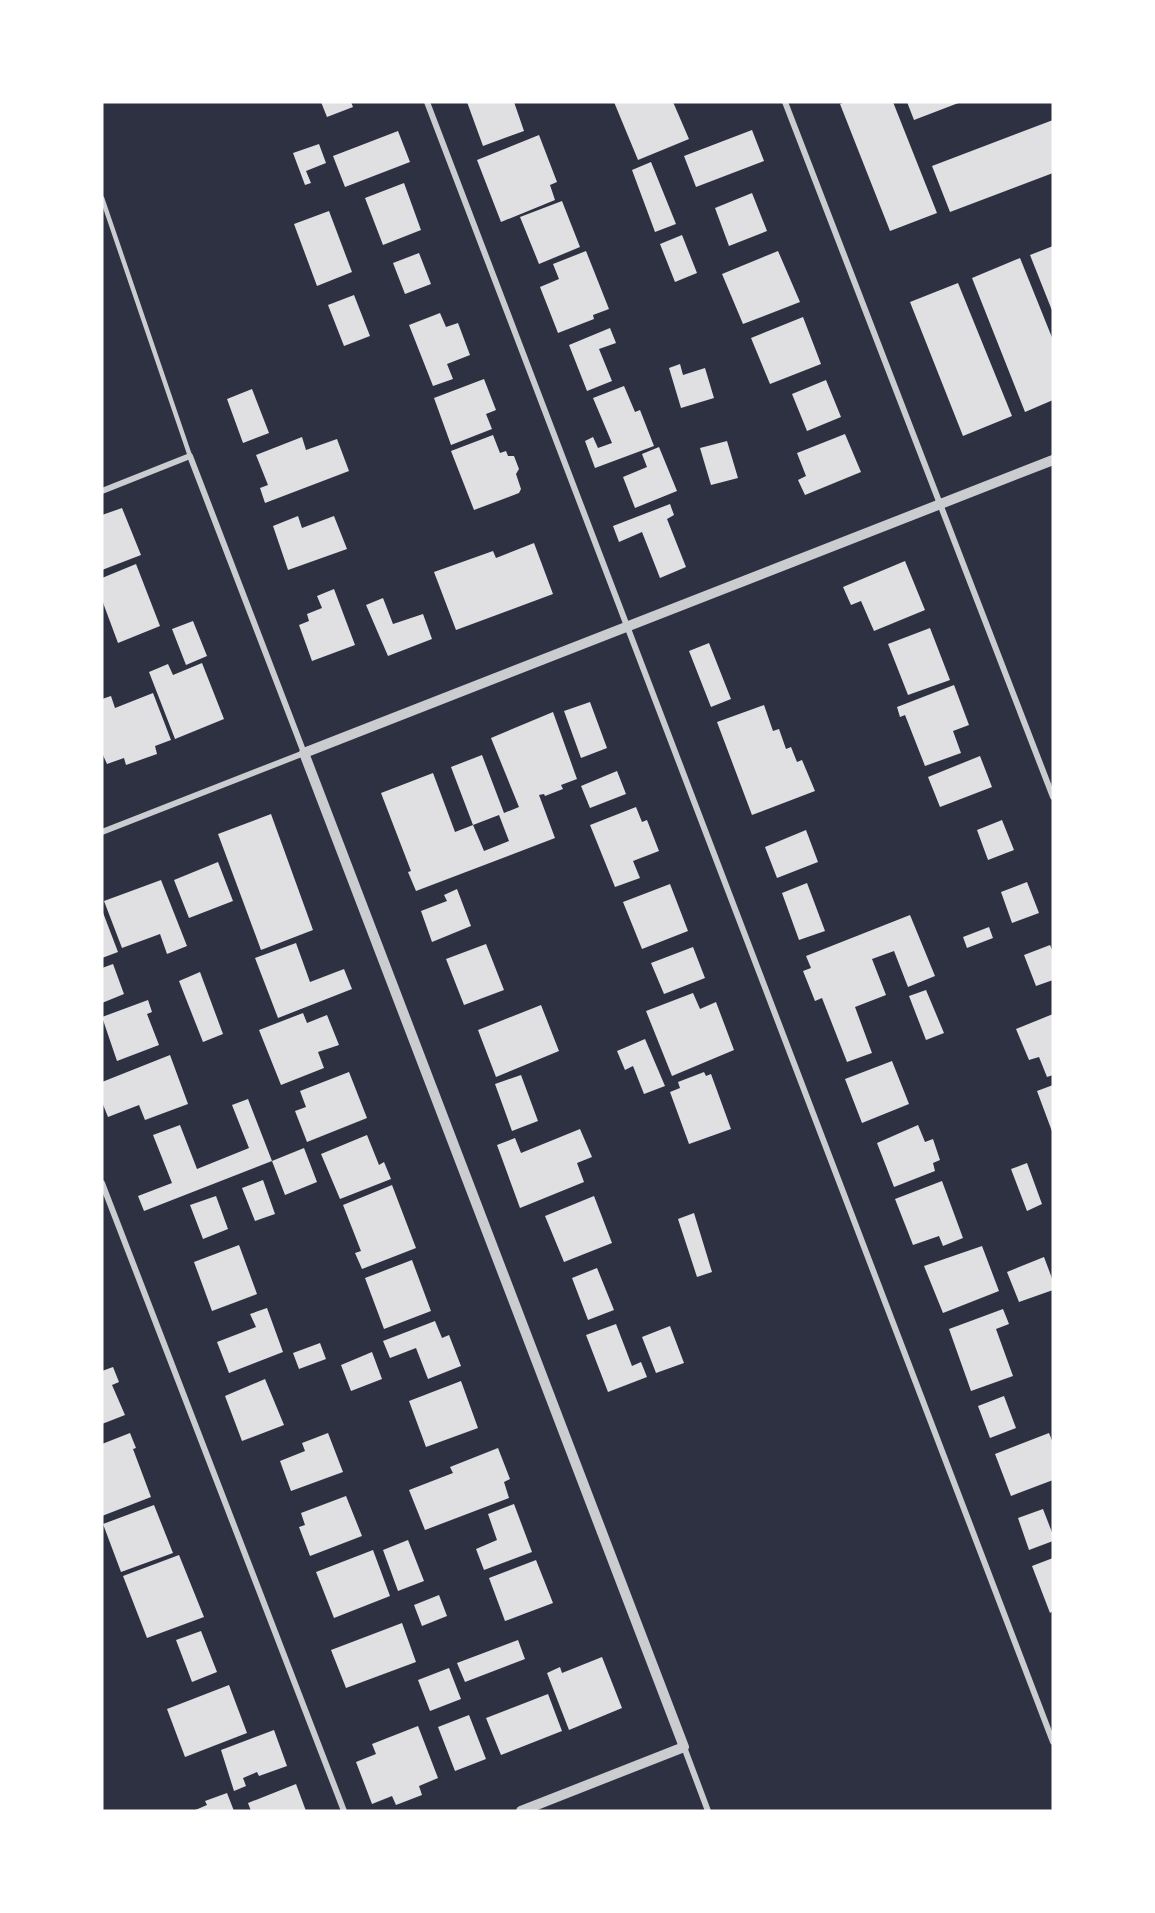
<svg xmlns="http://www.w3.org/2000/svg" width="1155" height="1913" font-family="'Golos Text',sans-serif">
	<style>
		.building { fill: #e0e0e3 }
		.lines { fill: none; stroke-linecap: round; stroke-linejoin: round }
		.service { stroke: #caccd0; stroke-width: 4.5 }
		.minor { stroke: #caccd0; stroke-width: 6 }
		.tertiary { stroke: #caccd0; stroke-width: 10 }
	</style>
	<rect width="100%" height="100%" fill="#2d3142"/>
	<path class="building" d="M 321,102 L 351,102 L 353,107 L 327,117 Z
		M 467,102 L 514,102 L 524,131 L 483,146 Z
		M 614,102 L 673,102 L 689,139 L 638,160 Z
		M 845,102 L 893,102 L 937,213 L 890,231 L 840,104 Z
		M 907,102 L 961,102 L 914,120 Z
		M 1053,120 L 1053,173 L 950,212 L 932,166 Z
		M 752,130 L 764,161 L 696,187 L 684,156 Z
		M 398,131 L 410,162 L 345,187 L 333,156 Z
		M 539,135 L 557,182 L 550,185 L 555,200 L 501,222 L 477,160 Z
		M 319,144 L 326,163 L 306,171 L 311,183 L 305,185 L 293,153 Z
		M 651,162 L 676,224 L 655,232 L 632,170 Z
		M 404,183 L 421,230 L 383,245 L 365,198 Z
		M 752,193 L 767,231 L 729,246 L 715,208 Z
		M 562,201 L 580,247 L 539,264 L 520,217 Z
		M 329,211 L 352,272 L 317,286 L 294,224 Z
		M 682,235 L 697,273 L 675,282 L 660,244 Z
		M 1053,246 L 1053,313 L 1030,255 Z
		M 586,251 L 609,309 L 593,315 L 594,319 L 558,333 L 540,287 L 559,279 L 553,264 Z
		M 778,251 L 800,302 L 743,324 L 722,274 Z
		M 419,253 L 431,284 L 405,294 L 393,263 Z
		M 1020,258 L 1053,340 L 1053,400 L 1025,412 L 972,278 Z
		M 958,283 L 1012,416 L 963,436 L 910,302 Z
		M 354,295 L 370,336 L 344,346 L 328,305 Z
		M 440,313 L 446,327 L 458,323 L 470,355 L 447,364 L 453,379 L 433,386 L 409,325 Z
		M 803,317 L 821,364 L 770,384 L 751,338 Z
		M 610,328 L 616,343 L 599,349 L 612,381 L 587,391 L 569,345 Z
		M 680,364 L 683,375 L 705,368 L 714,398 L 681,408 L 669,368 Z
		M 484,379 L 496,410 L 486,414 L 492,429 L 451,445 L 434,398 Z
		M 826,380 L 841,417 L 807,431 L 792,394 Z
		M 624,386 L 635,412 L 640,410 L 654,446 L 595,468 L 585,441 L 593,437 L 598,448 L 612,443 L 593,398 Z
		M 252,389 L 269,433 L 243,443 L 227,399 Z
		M 845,434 L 861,472 L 805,495 L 798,480 L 806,476 L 797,453 Z
		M 493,435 L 500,453 L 506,451 L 508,456 L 514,456 L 519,469 L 516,474 L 521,489 L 519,493 L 474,510 L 451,451 Z
		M 302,437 L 306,450 L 337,439 L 349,471 L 265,503 L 260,488 L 268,485 L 256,455 Z
		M 727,441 L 738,478 L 711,485 L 700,448 Z
		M 659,447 L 677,491 L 635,508 L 623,477 L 647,467 L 642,454 Z
		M 670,504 L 674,515 L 667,519 L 686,567 L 660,578 L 642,532 L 619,542 L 613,526 Z
		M 122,508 L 141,555 L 102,570 L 102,515 Z
		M 298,516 L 302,528 L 334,516 L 347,549 L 288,570 L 273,526 Z
		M 534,543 L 553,594 L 456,630 L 434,572 L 493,551 L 496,558 Z
		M 905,561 L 925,610 L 874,631 L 861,601 L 851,605 L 843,587 Z
		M 136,564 L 160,626 L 118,643 L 102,600 L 102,578 Z
		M 334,589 L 355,645 L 312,661 L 299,625 L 309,621 L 307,614 L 322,608 L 317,596 Z
		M 383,598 L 393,624 L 423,614 L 432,639 L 388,656 L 366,605 Z
		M 193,621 L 207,656 L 186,665 L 172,629 Z
		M 930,628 L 950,680 L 908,695 L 888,644 Z
		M 709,643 L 731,699 L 711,707 L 689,651 Z
		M 202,663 L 224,719 L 175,739 L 149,672 L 168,664 L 173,675 Z
		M 954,685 L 969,725 L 953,731 L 961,753 L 925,766 L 905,715 L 900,717 L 897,707 Z
		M 153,693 L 171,740 L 155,746 L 157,754 L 126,765 L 124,758 L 107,764 L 102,753 L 102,699 L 111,696 L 115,708 Z
		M 590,702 L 607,748 L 581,758 L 564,711 Z
		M 764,705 L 773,731 L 779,729 L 786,749 L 791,747 L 797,762 L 802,760 L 815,791 L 752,815 L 717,722 Z
		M 553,712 L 577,779 L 561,785 L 563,789 L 545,796 L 544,794 L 539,795 L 555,838 L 416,891 L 408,872 L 411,871 L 381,793 L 433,773 L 455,832 L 473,825 L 484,851 L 509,841 L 499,815 L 473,825 L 451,767 L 482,755 L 504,813 L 519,807 L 491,738 Z
		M 980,756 L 992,787 L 940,807 L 928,777 Z
		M 617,771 L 626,794 L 590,808 L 581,786 Z
		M 636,807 L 642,822 L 647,820 L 659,851 L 633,861 L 640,878 L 615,887 L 590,825 Z
		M 271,814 L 313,930 L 261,950 L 218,834 Z
		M 1002,820 L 1014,850 L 988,860 L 977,830 Z
		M 806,830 L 818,862 L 777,878 L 765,847 Z
		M 218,862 L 233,901 L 189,918 L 174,880 Z
		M 161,880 L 187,946 L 167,954 L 160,934 L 122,948 L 104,901 Z
		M 1027,882 L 1039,913 L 1012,923 L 1001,892 Z
		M 807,883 L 825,931 L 799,940 L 782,893 Z
		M 670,884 L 688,931 L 642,949 L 623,902 Z
		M 457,889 L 471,926 L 432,942 L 421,911 L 447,901 L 444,895 Z
		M 102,910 L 118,952 L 102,958 Z
		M 910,915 L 935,976 L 908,987 L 894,951 L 872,959 L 886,995 L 855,1007 L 872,1053 L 847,1062 L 822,998 L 815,1001 L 803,971 L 811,968 L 806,956 Z
		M 989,927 L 993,938 L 967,948 L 963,937 Z
		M 296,943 L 310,982 L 344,969 L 352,989 L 278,1018 L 255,958 Z
		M 486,944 L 504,990 L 464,1005 L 446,959 Z
		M 1050,945 L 1053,952 L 1053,980 L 1036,986 L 1024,955 Z
		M 693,947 L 705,978 L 664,994 L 651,963 Z
		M 113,964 L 124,994 L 102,1003 L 102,968 Z
		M 200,972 L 223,1034 L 203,1042 L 179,981 Z
		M 926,990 L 944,1033 L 926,1040 L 909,996 Z
		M 693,993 L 700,1009 L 716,1002 L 734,1050 L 672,1076 L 646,1011 Z
		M 148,1000 L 152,1012 L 147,1014 L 159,1045 L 117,1061 L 102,1017 Z
		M 541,1005 L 559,1051 L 496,1077 L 478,1030 Z
		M 303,1013 L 307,1023 L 327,1015 L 339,1045 L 318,1052 L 324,1068 L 281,1085 L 259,1030 Z
		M 1053,1014 L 1053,1075 L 1047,1077 L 1039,1057 L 1029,1060 L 1016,1029 Z
		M 645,1039 L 665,1086 L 644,1094 L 633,1066 L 625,1070 L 617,1051 Z
		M 170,1055 L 188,1104 L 145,1120 L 139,1105 L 108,1117 L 102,1102 L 102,1082 Z
		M 892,1061 L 909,1104 L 862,1123 L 845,1079 Z
		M 349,1072 L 367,1118 L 307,1142 L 295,1111 L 306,1107 L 300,1091 Z
		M 704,1072 L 706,1076 L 711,1074 L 731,1129 L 689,1144 L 670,1092 L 680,1088 L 678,1082 Z
		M 521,1075 L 538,1121 L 512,1131 L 495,1084 Z
		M 1053,1085 L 1053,1134 L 1037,1091 Z
		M 248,1099 L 272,1161 L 144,1211 L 138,1196 L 172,1183 L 153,1135 L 180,1125 L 197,1169 L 249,1148 L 232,1105 Z
		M 918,1125 L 925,1142 L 933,1139 L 940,1160 L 933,1163 L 935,1171 L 894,1187 L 877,1143 Z
		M 580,1129 L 592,1157 L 577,1163 L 584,1182 L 520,1208 L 497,1145 L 515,1138 L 521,1153 Z
		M 367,1135 L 379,1165 L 384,1162 L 391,1179 L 340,1199 L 321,1154 Z
		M 304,1148 L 317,1182 L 285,1195 L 272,1161 Z
		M 1027,1163 L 1042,1204 L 1027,1211 L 1011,1169 Z
		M 263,1180 L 275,1214 L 255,1221 L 242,1188 Z
		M 942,1181 L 963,1238 L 943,1246 L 939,1236 L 913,1245 L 895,1199 Z
		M 392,1185 L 416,1248 L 362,1269 L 355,1253 L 361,1251 L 343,1205 Z
		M 216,1196 L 228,1229 L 203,1239 L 190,1205 Z
		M 594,1196 L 612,1243 L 564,1262 L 545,1216 Z
		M 694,1213 L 712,1272 L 697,1277 L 678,1219 Z
		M 239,1245 L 257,1294 L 212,1311 L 194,1262 Z
		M 982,1246 L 999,1291 L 943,1313 L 924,1266 Z
		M 1044,1257 L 1053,1281 L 1053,1290 L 1019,1302 L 1007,1272 Z
		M 412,1260 L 431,1311 L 384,1329 L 365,1278 Z
		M 597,1268 L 614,1310 L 588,1320 L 572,1278 Z
		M 267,1308 L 283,1352 L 229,1373 L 217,1342 L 256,1327 L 250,1314 Z
		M 1003,1309 L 1009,1324 L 996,1329 L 1013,1376 L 971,1391 L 949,1329 Z
		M 435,1321 L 442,1338 L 449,1335 L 461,1366 L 428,1379 L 416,1348 L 390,1358 L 383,1341 Z
		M 616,1324 L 632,1366 L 641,1362 L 647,1377 L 608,1392 L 586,1335 Z
		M 670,1326 L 684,1363 L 656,1373 L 642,1337 Z
		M 320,1343 L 326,1359 L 299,1369 L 293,1353 Z
		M 372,1352 L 382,1379 L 351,1391 L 341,1365 Z
		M 113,1367 L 119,1382 L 112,1385 L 125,1415 L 102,1424 L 102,1371 Z
		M 265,1379 L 284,1425 L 242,1441 L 225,1396 Z
		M 461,1381 L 478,1428 L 426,1447 L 409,1401 Z
		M 1004,1396 L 1016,1428 L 990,1438 L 978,1406 Z
		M 130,1433 L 136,1448 L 133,1449 L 151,1497 L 102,1516 L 102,1444 Z
		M 328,1433 L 343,1472 L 291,1491 L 280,1461 L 305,1451 L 302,1443 Z
		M 1049,1433 L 1053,1443 L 1053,1480 L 1011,1496 L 995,1454 Z
		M 498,1448 L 510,1479 L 504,1482 L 509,1498 L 425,1530 L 409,1490 L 453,1473 L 450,1467 Z
		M 346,1496 L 362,1536 L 310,1556 L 299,1527 L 305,1525 L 301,1513 Z
		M 514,1504 L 532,1552 L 484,1570 L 476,1549 L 497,1540 L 488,1514 Z
		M 154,1505 L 173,1553 L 121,1572 L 103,1524 Z
		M 1043,1509 L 1053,1535 L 1053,1541 L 1029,1550 L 1018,1518 Z
		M 408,1540 L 424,1581 L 398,1591 L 383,1550 Z
		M 373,1550 L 390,1596 L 334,1618 L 316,1572 Z
		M 179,1555 L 204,1617 L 147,1638 L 123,1576 Z
		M 1053,1558 L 1053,1611 L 1050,1613 L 1032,1566 Z
		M 536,1560 L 553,1603 L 505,1621 L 489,1578 Z
		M 439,1595 L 447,1616 L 422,1626 L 414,1605 Z
		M 402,1623 L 416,1662 L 346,1688 L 331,1650 Z
		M 201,1631 L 217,1672 L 192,1682 L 176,1640 Z
		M 518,1640 L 525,1659 L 465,1682 L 457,1663 Z
		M 602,1657 L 622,1708 L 569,1730 L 547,1673 L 560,1667 L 562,1673 Z
		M 449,1668 L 461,1699 L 430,1711 L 418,1680 Z
		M 229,1685 L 247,1733 L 185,1757 L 167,1709 Z
		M 548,1694 L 562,1731 L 501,1755 L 486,1718 Z
		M 469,1715 L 486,1759 L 455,1771 L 438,1727 Z
		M 418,1726 L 438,1778 L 419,1786 L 422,1795 L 396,1805 L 392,1796 L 372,1804 L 356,1762 L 376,1754 L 372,1744 Z
		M 274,1730 L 287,1766 L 259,1776 L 257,1772 L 243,1778 L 246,1786 L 234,1791 L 221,1750 Z
		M 296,1784 L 306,1811 L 251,1811 L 248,1803 Z
		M 227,1793 L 234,1811 L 193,1811 L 207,1805 L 205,1801 Z"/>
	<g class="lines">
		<path class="service" d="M 102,198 L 190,456"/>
		<path class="minor" d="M 427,102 L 1053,1742
			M 785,102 L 1053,797
			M 102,491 L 190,456 L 304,753 L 102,832
			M 102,1183 L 344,1811
			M 684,1747 L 708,1811"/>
		<path class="tertiary" d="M 521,1811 L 684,1747 L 304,753 L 1053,460"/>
	</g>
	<rect width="1155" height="1913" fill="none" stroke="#ffffff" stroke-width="207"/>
</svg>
